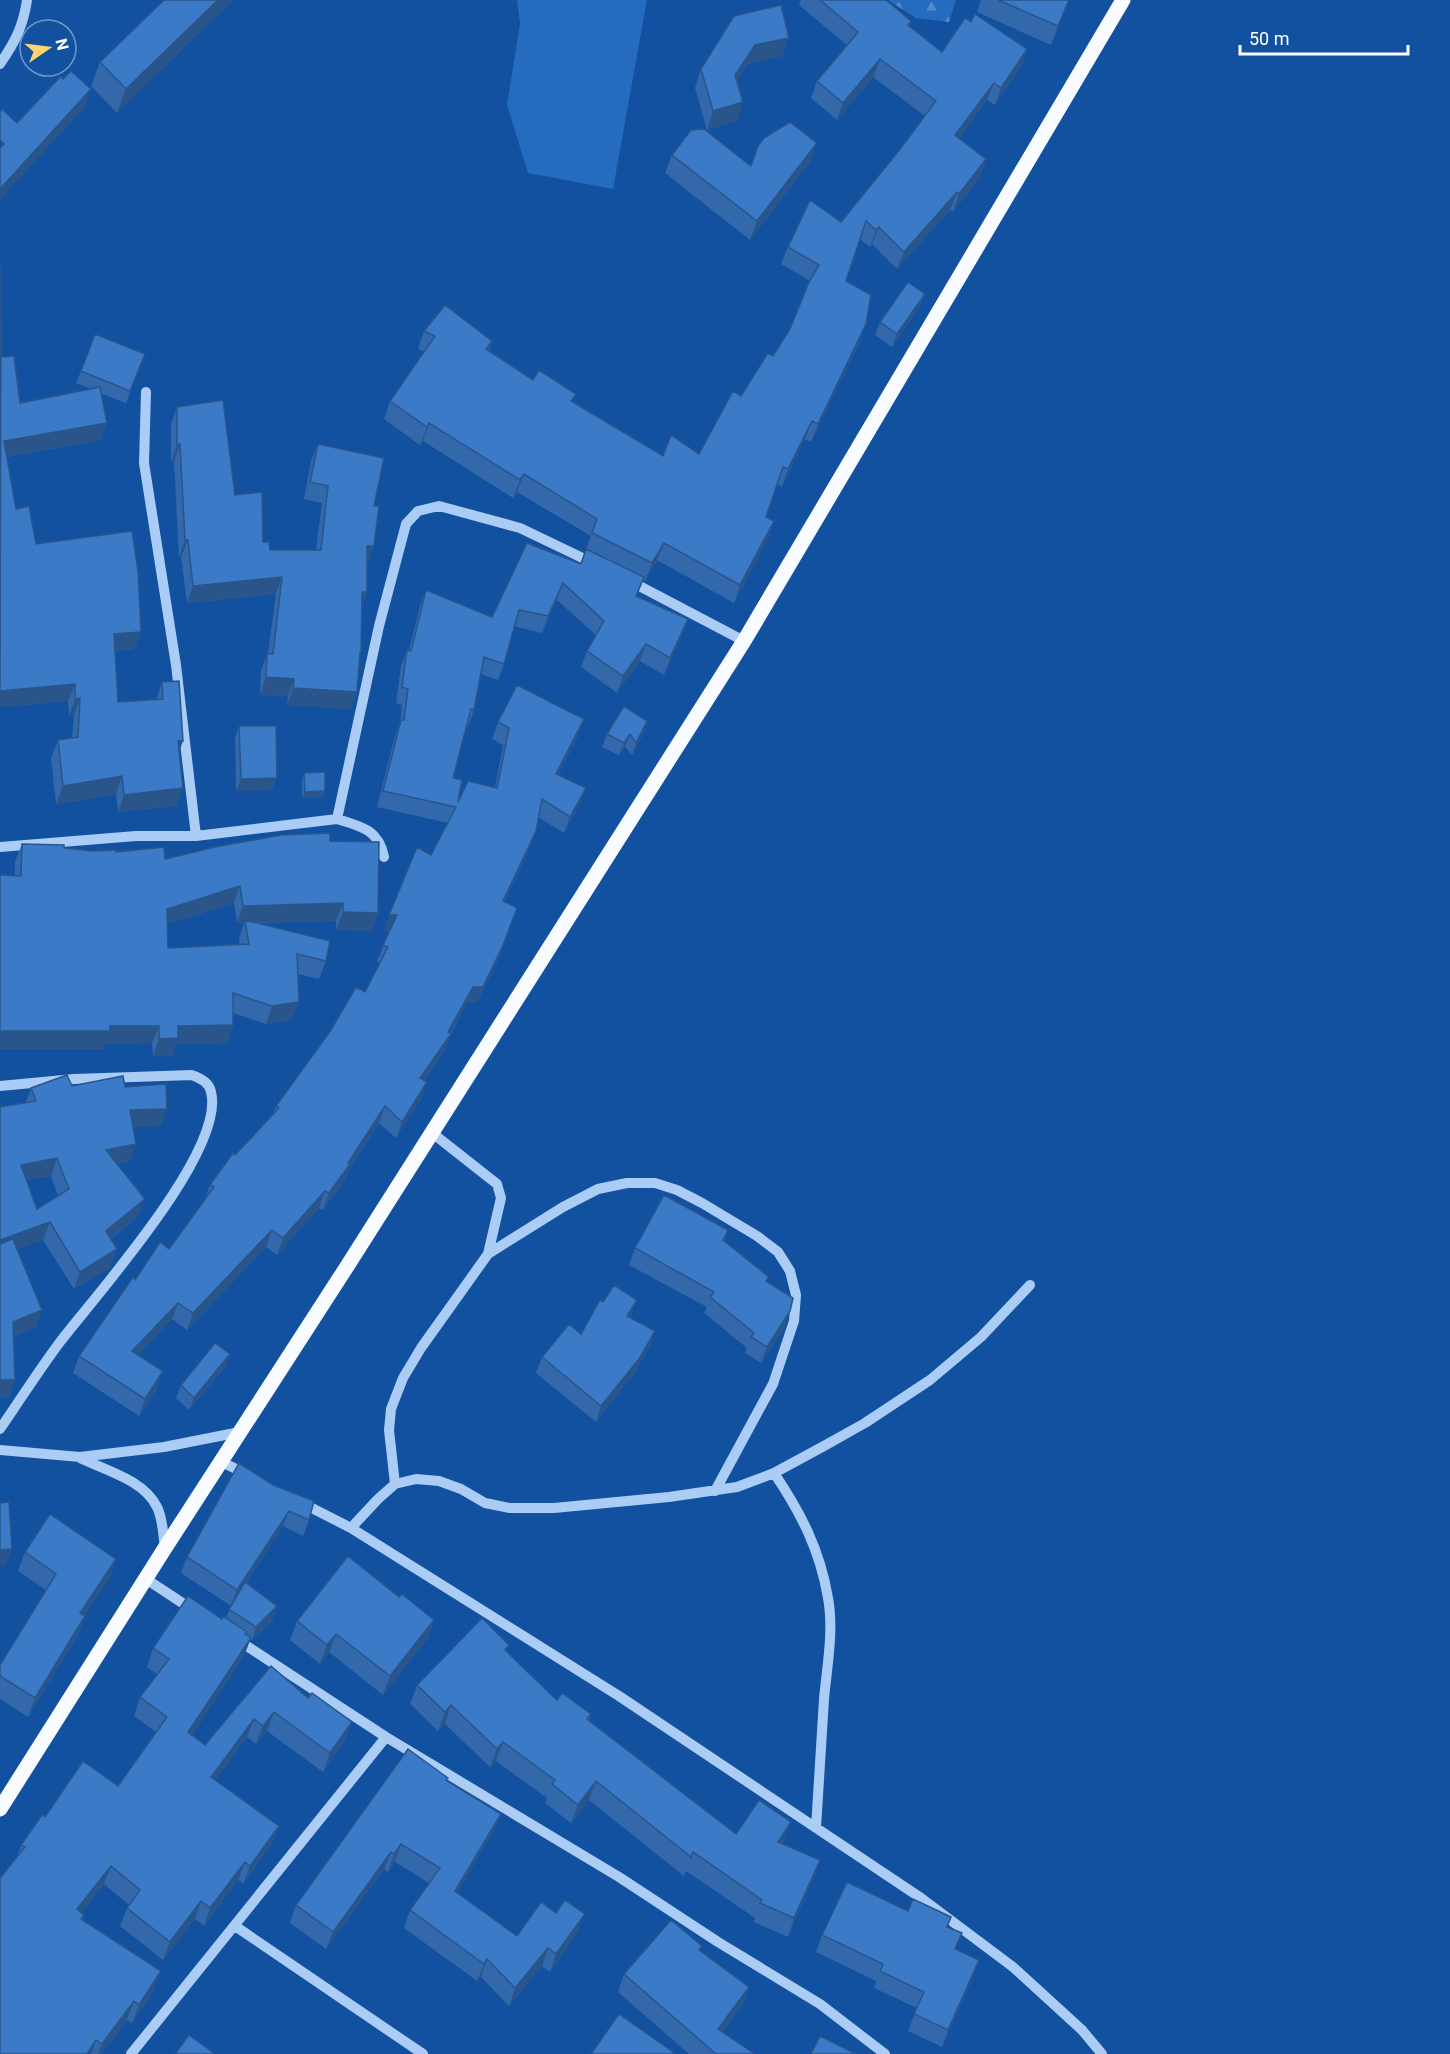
<svg xmlns="http://www.w3.org/2000/svg" width="1450" height="2054" font-family="Roboto,sans-serif">
	<style>
		.grass { fill: #256bbe }
		.forest { fill: url(#forest-firs) }
		.lines { fill: none; stroke-linecap: round; stroke-linejoin: round }
		.minor { stroke: #aaccf5; stroke-width: 10 }
		.major { stroke: #f8fbff; stroke-width: 15 }
		.wall { fill: #3369ab; fill-rule: evenodd }
		.shaded-wall { fill: #29558b }
		.building { fill: #3b7ac7; stroke: #29558b; stroke-width: 1.5; fill-rule: evenodd }
	</style>
	<defs>
		<pattern id="forest-firs" width="22" height="20" patternUnits="userSpaceOnUse" patternTransform="scale(1.5)"><rect width="22" height="20" fill="#256bbe"/><path d="M5 1l3.5 6h-7zM16 11l3.5 6h-7z" fill="#5189cb"/></pattern>
	</defs>
	<rect width="100%" height="100%" fill="#1251a0"/>
	<path class="grass" d="M 517,0 L 647,0 L 613,189 L 528,173 L 507,105 L 520,24 Z"/>
	<path class="forest" d="M 888,0 L 956,0 L 949,22 L 916,18 Z"/>
	<g class="lines">
		<path class="minor" d="M 0,64 C 15,42 23,27 27,0
			M 146,392 L 144,463 L 176,665 L 196,836
			M 628,580 L 744,641
			M 337,819 L 379,626 L 406,524 L 418,511 L 439,506 L 520,528 L 595,564
			M 0,847 L 136,836 L 196,836 L 337,819 C 361,826 379,830 384,857
			M 0,1086 L 74,1079 L 192,1075 C 201,1079 209,1082 211,1092 C 226,1151 96,1295 60,1342 C 39,1370 20,1400 0,1429
			M 488,1254 L 563,1207 L 598,1189 L 627,1183 L 655,1183 L 677,1190 L 702,1203 L 757,1236 L 778,1252 L 790,1271 L 796,1295 L 794,1321 L 773,1384 L 715,1491
			M 0,1450 L 80,1457 L 164,1447 L 240,1432
			M 80,1458 C 105,1470 144,1480 157,1507 C 163,1519 163,1534 165,1548
			M 222,1462 L 248,1475
			M 774,1473 C 801,1513 820,1550 828,1598 C 834,1631 827,1666 824,1699 C 821,1742 819,1785 816,1828
			M 395,1484 L 389,1430 L 391,1409 L 403,1378 L 421,1348 L 488,1254 L 501,1198 L 497,1184 L 431,1132
			M 300,1502 L 351,1528 L 619,1696 L 921,1898 L 1013,1967 L 1082,2030 L 1102,2054
			M 351,1528 L 378,1499 L 395,1484 L 416,1479 L 439,1481 L 461,1489 L 485,1503 L 510,1508 L 554,1508 L 669,1497 L 737,1487 L 774,1473 L 824,1446 L 865,1423 L 930,1380 L 981,1337 L 1030,1285
			M 146,1579 L 193,1610
			M 386,1737 L 619,1877 L 718,1942 L 820,2004 L 885,2054
			M 235,1926 L 423,2054
			M 131,2054 L 386,1737 L 236,1639"/>
		<path class="major" d="M 0,1809 L 165,1548 L 346,1268 L 744,641 L 1123,0"/>
	</g>
	<path class="wall" d="M 164,0 L 117,113 L 91,86 L 100,62 Z
		M 801,0 L 886,0 L 911,21 L 909,27 L 942,52 L 971,22 L 1027,49 L 1021,67 L 995,105 L 987,100 L 959,138 L 986,159 L 980,177 L 953,212 L 950,210 L 897,269 L 872,244 L 870,247 L 860,239 L 846,281 L 860,342 L 811,442 L 805,439 L 782,487 L 777,484 L 766,517 L 774,521 L 768,539 L 734,603 L 657,560 L 645,581 L 643,580 L 637,596 L 688,619 L 682,635 L 664,675 L 640,661 L 617,693 L 581,667 L 587,651 L 596,635 L 557,600 L 542,633 L 514,626 L 504,664 L 498,680 L 481,674 L 474,710 L 468,727 L 466,726 L 453,778 L 458,802 L 495,788 L 503,745 L 492,739 L 498,722 L 578,736 L 558,775 L 580,804 L 564,833 L 538,817 L 530,847 L 505,901 L 517,908 L 498,960 L 477,1003 L 467,1003 L 451,1034 L 445,1050 L 424,1081 L 427,1082 L 421,1099 L 396,1138 L 379,1123 L 348,1171 L 344,1181 L 323,1210 L 319,1208 L 277,1255 L 266,1247 L 187,1330 L 172,1319 L 138,1355 L 157,1388 L 139,1416 L 73,1373 L 79,1356 L 135,1280 L 169,1249 L 204,1201 L 210,1185 L 235,1155 L 273,1114 L 276,1106 L 365,992 L 380,962 L 377,961 L 389,932 L 383,931 L 431,855 L 448,823 L 377,807 L 395,736 L 400,724 L 402,705 L 396,703 L 401,666 L 407,650 L 409,650 L 420,606 L 426,590 L 492,617 L 581,563 L 591,536 L 517,492 L 513,498 L 423,441 L 420,445 L 384,419 L 390,401 L 425,352 L 418,349 L 424,331 L 492,341 L 489,350 L 533,380 L 573,402 L 663,456 L 699,454 L 741,396 L 773,356 L 790,329 L 810,281 L 781,264 L 788,247 L 841,222 L 901,148 L 925,116 L 873,77 L 837,120 L 811,98 L 817,81 L 847,45 L 799,5 Z
		M 981,0 L 1069,0 L 1051,45 L 977,12 Z
		M 789,38 L 782,56 L 748,64 L 737,81 L 743,102 L 737,121 L 707,130 L 695,88 L 701,69 Z
		M 672,155 L 751,166 L 810,162 L 750,240 L 665,173 Z
		M 925,294 L 920,306 L 892,347 L 875,335 L 880,322 Z
		M 145,354 L 126,403 L 102,394 L 101,440 L 7,457 L 16,509 L 36,544 L 135,649 L 115,651 L 118,702 L 156,700 L 162,682 L 179,752 L 176,806 L 118,812 L 116,794 L 56,804 L 51,758 L 58,740 L 72,738 L 74,716 L 69,716 L 68,701 L 0,707 L 2,357 L 20,403 L 91,389 L 76,383 L 81,371 Z
		M 177,407 L 235,495 L 263,542 L 270,550 L 316,550 L 322,503 L 304,499 L 311,461 L 318,444 L 374,506 L 374,546 L 367,564 L 367,592 L 362,606 L 357,692 L 351,709 L 287,705 L 288,696 L 260,695 L 261,671 L 267,654 L 268,654 L 276,594 L 187,603 L 181,557 L 179,557 L 174,462 L 171,462 L 171,424 Z
		M 647,721 L 643,734 L 632,755 L 625,747 L 619,755 L 602,747 L 607,734 Z
		M 239,726 L 272,790 L 236,791 L 235,739 Z
		M 304,773 L 325,791 L 323,798 L 302,798 L 302,779 Z
		M 330,841 L 378,913 L 372,931 L 336,930 L 336,921 L 256,923 L 326,961 L 319,979 L 298,974 L 292,1020 L 266,1024 L 233,1013 L 233,1025 L 227,1043 L 176,1044 L 172,1056 L 153,1056 L 152,1043 L 105,1044 L 104,1049 L 15,876 L 15,862 L 22,844 L 93,851 L 116,852 L 165,859 ZM 234,903 L 237,923 L 244,923 L 239,938 L 240,945 L 168,948 L 167,924 Z
		M 72,1086 L 125,1087 L 161,1126 L 133,1127 L 130,1161 L 117,1164 L 138,1216 L 111,1239 L 111,1267 L 74,1289 L 43,1240 L 17,1249 L 42,1310 L 36,1327 L 14,1337 L 15,1380 L 9,1397 L 0,1398 L 0,1107 L 26,1102 L 31,1088 ZM 51,1176 L 58,1196 L 37,1209 L 26,1180 Z
		M 728,1230 L 724,1241 L 767,1282 L 784,1328 L 761,1363 L 745,1353 L 747,1348 L 704,1313 L 707,1307 L 629,1265 L 635,1248 Z
		M 637,1300 L 630,1317 L 655,1331 L 649,1348 L 633,1375 L 596,1422 L 536,1373 L 542,1357 L 581,1334 L 603,1302 Z
		M 230,1354 L 226,1366 L 189,1410 L 176,1398 L 181,1385 Z
		M 239,1463 L 309,1520 L 303,1536 L 283,1526 L 246,1583 L 273,1619 L 252,1640 L 250,1639 L 244,1656 L 192,1735 L 205,1745 L 271,1666 L 345,1740 L 323,1772 L 267,1731 L 256,1744 L 247,1737 L 215,1780 L 279,1826 L 272,1844 L 243,1884 L 238,1880 L 204,1926 L 195,1919 L 163,1960 L 120,1926 L 127,1908 L 129,1905 L 104,1884 L 81,1913 L 84,1915 L 83,1919 L 154,1990 L 132,2023 L 127,2020 L 101,2054 L 0,2054 L 17,1857 L 21,1845 L 45,1817 L 118,1786 L 156,1732 L 134,1716 L 140,1697 L 157,1674 L 147,1667 L 153,1648 L 222,1619 L 226,1618 L 231,1606 L 181,1573 L 187,1557 Z
		M 25,1552 L 110,1578 L 84,1615 L 85,1616 L 78,1635 L 28,1717 L 0,1699 L 0,1665 L 46,1590 L 18,1571 Z
		M 399,1597 L 434,1620 L 428,1638 L 383,1695 L 329,1652 L 320,1664 L 290,1640 L 297,1621 Z
		M 507,1652 L 557,1700 L 591,1714 L 589,1720 L 736,1834 L 784,1841 L 782,1844 L 820,1860 L 813,1879 L 788,1937 L 754,1922 L 755,1918 L 686,1871 L 684,1876 L 589,1800 L 571,1823 L 545,1803 L 547,1798 L 496,1761 L 490,1767 L 445,1724 L 438,1731 L 410,1704 L 417,1685 Z
		M 447,1781 L 494,1831 L 457,1893 L 517,1936 L 578,1932 L 550,1972 L 542,1966 L 509,2006 L 481,1977 L 477,1981 L 404,1928 L 410,1910 L 429,1883 L 395,1862 L 388,1872 L 384,1869 L 326,1949 L 290,1923 L 296,1905 Z
		M 908,1911 L 948,1927 L 956,1949 L 973,1977 L 942,2047 L 908,2031 L 917,2008 L 874,1988 L 876,1981 L 816,1952 L 822,1935 Z
		M 702,1946 L 700,1950 L 749,1987 L 743,2004 L 722,2032 L 755,2054 L 689,2054 L 618,1992 L 624,1974 Z"/>
	<path class="shaded-wall" d="M 218,0 L 234,0 L 117,113 L 126,89 Z
		M 1069,0 L 1066,10 L 1051,45 L 1058,26 Z
		M 789,38 L 782,56 L 748,64 L 729,94 L 735,75 L 755,45 Z
		M 1027,49 L 1021,67 L 995,105 L 1001,88 Z
		M 880,59 L 873,77 L 837,120 L 843,103 Z
		M 994,83 L 987,100 L 949,153 L 955,135 Z
		M 91,89 L 84,108 L 0,200 L 0,189 Z
		M 743,102 L 737,121 L 707,130 L 713,111 Z
		M 817,143 L 810,162 L 750,240 L 757,221 Z
		M 986,159 L 980,177 L 953,212 L 959,194 Z
		M 957,192 L 950,210 L 897,269 L 904,252 Z
		M 879,227 L 872,244 L 870,247 L 876,230 Z
		M 925,294 L 920,306 L 892,347 L 897,334 Z
		M 866,324 L 860,342 L 811,442 L 818,424 Z
		M 812,421 L 805,439 L 782,487 L 788,469 Z
		M 107,423 L 101,440 L 0,458 L 4,441 Z
		M 429,423 L 423,441 L 420,445 L 427,427 Z
		M 180,444 L 174,462 L 171,462 L 177,445 Z
		M 524,474 L 517,492 L 513,498 L 520,480 Z
		M 774,521 L 768,539 L 734,603 L 740,585 Z
		M 185,540 L 188,540 L 181,557 L 179,557 Z
		M 664,543 L 657,560 L 645,581 L 652,563 Z
		M 367,546 L 374,546 L 368,564 L 361,563 Z
		M 282,577 L 276,594 L 187,603 L 193,586 Z
		M 563,583 L 557,600 L 542,633 L 548,616 Z
		M 362,592 L 367,592 L 361,609 Z
		M 688,619 L 682,635 L 664,675 L 670,658 Z
		M 141,632 L 135,649 L 108,651 L 114,634 Z
		M 646,644 L 640,661 L 617,693 L 623,676 Z
		M 266,677 L 294,679 L 288,696 L 260,695 Z
		M 75,684 L 68,701 L 0,707 L 0,691 Z
		M 293,688 L 357,692 L 351,709 L 287,705 Z
		M 80,698 L 74,716 L 69,716 L 75,699 Z
		M 584,719 L 578,736 L 550,790 L 556,774 Z
		M 647,721 L 643,734 L 632,755 L 636,743 Z
		M 630,734 L 625,747 L 619,755 L 624,743 Z
		M 178,741 L 183,741 L 177,758 Z
		M 122,776 L 116,794 L 56,804 L 63,786 Z
		M 277,778 L 272,790 L 236,791 L 241,779 Z
		M 183,788 L 176,806 L 118,812 L 124,795 Z
		M 586,788 L 580,804 L 564,833 L 570,817 Z
		M 325,791 L 323,798 L 302,798 L 305,792 Z
		M 536,831 L 530,847 L 497,917 L 503,901 Z
		M 240,886 L 234,903 L 160,926 L 167,909 Z
		M 343,903 L 336,921 L 246,923 L 245,920 L 244,923 L 237,923 L 243,906 Z
		M 343,912 L 378,913 L 372,931 L 336,930 Z
		M 389,915 L 397,915 L 391,932 L 383,931 Z
		M 504,943 L 498,960 L 477,1003 L 467,1003 L 447,1040 L 451,1034 L 445,1050 L 415,1095 L 420,1078 L 448,1032 L 473,987 Z
		M 299,1002 L 292,1020 L 266,1024 L 272,1006 Z
		M 233,1025 L 227,1043 L 176,1044 L 172,1056 L 153,1056 L 159,1039 L 178,1026 Z
		M 110,1026 L 159,1026 L 152,1043 L 105,1044 L 104,1049 L 0,1049 L 0,1031 Z
		M 427,1082 L 421,1099 L 396,1138 L 402,1122 Z
		M 385,1106 L 379,1123 L 348,1171 L 344,1181 L 323,1210 L 329,1193 Z
		M 167,1109 L 161,1126 L 123,1128 L 130,1110 Z
		M 136,1144 L 130,1161 L 99,1167 L 106,1150 Z
		M 57,1158 L 51,1176 L 14,1183 L 21,1165 Z
		M 325,1191 L 319,1208 L 277,1255 L 283,1238 Z
		M 145,1199 L 138,1216 L 99,1248 L 106,1231 Z
		M 50,1222 L 43,1240 L 0,1255 L 0,1240 Z
		M 272,1230 L 266,1247 L 187,1330 L 193,1313 Z
		M 117,1249 L 111,1267 L 74,1289 L 80,1272 Z
		M 637,1300 L 631,1316 L 622,1332 L 627,1316 Z
		M 178,1303 L 172,1319 L 126,1368 L 132,1351 Z
		M 42,1310 L 36,1327 L 7,1340 L 13,1322 Z
		M 790,1311 L 784,1328 L 761,1363 L 767,1347 Z
		M 655,1331 L 649,1348 L 633,1375 L 596,1422 L 601,1406 Z
		M 230,1354 L 226,1366 L 189,1410 L 194,1398 Z
		M 163,1371 L 157,1388 L 139,1416 L 145,1399 Z
		M 0,1380 L 15,1380 L 9,1397 L 0,1398 Z
		M 289,1511 L 283,1526 L 231,1606 L 237,1590 Z
		M 12,1549 L 6,1565 L 0,1565 L 0,1550 Z
		M 116,1559 L 110,1578 L 73,1632 L 80,1613 Z
		M 277,1606 L 273,1619 L 252,1640 L 256,1627 Z
		M 85,1616 L 78,1635 L 28,1717 L 35,1698 Z
		M 434,1620 L 428,1638 L 383,1695 L 390,1676 Z
		M 336,1634 L 329,1652 L 320,1664 L 327,1645 Z
		M 251,1638 L 244,1656 L 181,1751 L 188,1732 Z
		M 451,1705 L 445,1724 L 438,1731 L 445,1712 Z
		M 274,1712 L 267,1731 L 256,1744 L 263,1726 Z
		M 254,1719 L 247,1737 L 204,1795 L 211,1777 Z
		M 352,1722 L 345,1740 L 323,1772 L 330,1753 Z
		M 503,1742 L 496,1761 L 490,1767 L 497,1749 Z
		M 596,1781 L 589,1800 L 571,1823 L 578,1805 Z
		M 501,1814 L 494,1831 L 448,1909 L 455,1891 Z
		M 791,1822 L 784,1841 L 771,1861 L 778,1842 Z
		M 279,1826 L 272,1844 L 243,1884 L 250,1866 Z
		M 401,1844 L 395,1862 L 388,1872 L 394,1854 Z
		M 391,1852 L 384,1869 L 326,1949 L 333,1932 Z
		M 820,1860 L 813,1879 L 788,1937 L 794,1918 Z
		M 245,1862 L 238,1880 L 204,1926 L 210,1908 Z
		M 111,1866 L 104,1884 L 70,1927 L 77,1909 Z
		M 201,1901 L 195,1919 L 163,1960 L 170,1942 Z
		M 585,1914 L 578,1932 L 550,1972 L 556,1954 Z
		M 548,1948 L 542,1966 L 509,2006 L 515,1988 Z
		M 487,1959 L 481,1977 L 477,1981 L 484,1964 Z
		M 979,1960 L 973,1977 L 942,2047 L 948,2030 Z
		M 161,1971 L 154,1990 L 132,2023 L 139,2005 Z
		M 749,1987 L 743,2004 L 711,2047 L 718,2029 Z
		M 134,2001 L 127,2020 L 101,2054 L 98,2054 L 102,2044 Z
		M 96,2040 L 91,2054 L 87,2054 Z"/>
	<path class="building" d="M 164,0 L 218,0 L 126,89 L 100,62 Z
		M 820,0 L 886,0 L 911,21 L 908,25 L 942,52 L 965,18 L 971,22 L 975,14 L 1027,49 L 1001,88 L 994,83 L 955,135 L 986,159 L 959,194 L 957,192 L 904,252 L 879,227 L 876,230 L 866,221 L 846,281 L 871,295 L 866,324 L 818,424 L 812,421 L 788,469 L 783,467 L 766,517 L 774,521 L 740,585 L 664,543 L 652,563 L 592,533 L 597,519 L 524,474 L 520,480 L 429,423 L 427,427 L 390,401 L 435,336 L 424,331 L 445,305 L 492,341 L 486,349 L 533,380 L 539,370 L 576,394 L 571,401 L 663,456 L 671,435 L 699,454 L 733,391 L 741,396 L 768,353 L 773,356 L 790,329 L 809,282 L 819,265 L 788,247 L 810,200 L 841,222 L 901,148 L 936,101 L 880,59 L 843,103 L 817,81 L 858,32 Z
		M 998,0 L 1069,0 L 1058,26 Z
		M 781,5 L 789,38 L 755,45 L 735,75 L 743,102 L 713,111 L 701,69 L 734,16 Z
		M 71,71 L 91,89 L 0,189 L 0,148 L 4,144 L 0,140 L 0,112 L 2,109 L 17,123 L 61,76 L 63,79 Z
		M 790,122 L 817,143 L 757,221 L 672,155 L 691,130 L 704,129 L 751,166 L 758,146 L 764,138 Z
		M 1,267 L 2,357 L 14,356 L 20,403 L 100,387 L 107,423 L 4,441 L 16,509 L 29,506 L 36,544 L 132,531 L 138,571 L 141,632 L 114,634 L 118,702 L 163,699 L 162,682 L 179,681 L 183,741 L 178,741 L 183,788 L 124,795 L 122,776 L 63,786 L 58,740 L 78,737 L 80,698 L 75,699 L 75,684 L 0,691 Z
		M 908,282 L 925,294 L 897,334 L 880,322 Z
		M 95,334 L 145,354 L 130,391 L 81,371 Z
		M 223,400 L 235,495 L 262,492 L 263,542 L 269,542 L 270,550 L 321,550 L 328,486 L 310,482 L 318,444 L 384,458 L 374,506 L 379,506 L 374,546 L 367,546 L 367,592 L 362,592 L 361,653 L 360,653 L 357,692 L 293,688 L 294,679 L 266,677 L 267,654 L 273,654 L 282,577 L 193,586 L 188,540 L 185,540 L 180,444 L 177,445 L 177,407 Z
		M 527,543 L 581,564 L 586,549 L 644,577 L 636,596 L 688,619 L 670,658 L 646,644 L 623,676 L 587,651 L 604,621 L 563,583 L 548,616 L 519,610 L 504,664 L 484,657 L 474,710 L 471,709 L 453,778 L 462,780 L 458,802 L 468,781 L 497,788 L 509,728 L 498,722 L 517,685 L 584,719 L 556,774 L 586,788 L 570,817 L 542,799 L 536,831 L 503,901 L 517,908 L 504,943 L 483,987 L 473,987 L 448,1032 L 451,1034 L 420,1078 L 427,1082 L 402,1122 L 385,1106 L 348,1163 L 350,1164 L 329,1193 L 325,1191 L 283,1238 L 272,1230 L 193,1313 L 178,1303 L 132,1351 L 163,1371 L 145,1399 L 79,1356 L 133,1277 L 135,1280 L 160,1242 L 169,1249 L 214,1187 L 210,1185 L 233,1153 L 235,1155 L 279,1108 L 276,1106 L 331,1030 L 356,987 L 365,992 L 388,947 L 383,945 L 397,915 L 389,915 L 417,847 L 431,855 L 456,807 L 383,791 L 401,720 L 404,720 L 408,689 L 402,687 L 407,650 L 411,651 L 426,590 L 492,617 Z
		M 624,706 L 647,721 L 636,743 L 630,734 L 624,743 L 607,734 Z
		M 239,726 L 276,726 L 277,778 L 241,779 Z
		M 325,772 L 325,791 L 305,792 L 304,773 Z
		M 330,833 L 330,841 L 379,842 L 378,913 L 343,912 L 343,903 L 243,906 L 240,886 L 167,909 L 168,948 L 249,944 L 245,920 L 330,941 L 326,961 L 297,954 L 299,1002 L 272,1006 L 233,993 L 233,1025 L 178,1026 L 178,1038 L 159,1039 L 159,1026 L 110,1026 L 110,1031 L 0,1031 L 0,875 L 21,876 L 22,844 L 64,845 L 64,848 L 93,851 L 116,850 L 116,852 L 164,847 L 165,859 L 215,847 L 281,835 Z
		M 67,1075 L 72,1086 L 123,1076 L 125,1087 L 166,1084 L 167,1109 L 130,1110 L 136,1144 L 106,1150 L 145,1199 L 106,1231 L 117,1249 L 80,1272 L 50,1222 L 0,1240 L 0,1107 L 36,1101 L 31,1088 ZM 57,1158 L 69,1189 L 37,1209 L 21,1165 Z
		M 664,1195 L 728,1230 L 723,1240 L 769,1277 L 766,1281 L 793,1298 L 790,1311 L 767,1347 L 751,1337 L 754,1333 L 710,1297 L 714,1292 L 635,1248 Z
		M 13,1239 L 42,1310 L 13,1322 L 15,1380 L 0,1380 L 0,1244 Z
		M 614,1285 L 637,1300 L 627,1316 L 655,1331 L 639,1359 L 601,1406 L 542,1357 L 569,1324 L 581,1334 L 600,1300 L 603,1302 Z
		M 215,1343 L 230,1354 L 194,1398 L 181,1385 Z
		M 239,1463 L 273,1485 L 314,1501 L 309,1520 L 289,1511 L 237,1590 L 187,1557 Z
		M 9,1502 L 12,1549 L 0,1550 L 0,1503 Z
		M 50,1514 L 116,1559 L 80,1613 L 85,1616 L 35,1698 L 0,1676 L 0,1665 L 56,1574 L 25,1552 Z
		M 348,1556 L 399,1597 L 402,1594 L 434,1620 L 390,1676 L 336,1634 L 327,1645 L 297,1621 Z
		M 245,1582 L 277,1606 L 256,1627 L 229,1609 Z
		M 188,1596 L 222,1619 L 223,1616 L 247,1632 L 245,1634 L 251,1638 L 188,1732 L 205,1745 L 271,1666 L 308,1698 L 312,1693 L 352,1722 L 330,1753 L 274,1712 L 263,1726 L 254,1719 L 211,1777 L 279,1826 L 250,1866 L 245,1862 L 210,1908 L 201,1901 L 170,1942 L 127,1908 L 140,1890 L 111,1866 L 77,1909 L 84,1915 L 81,1919 L 161,1971 L 139,2005 L 134,2001 L 102,2044 L 96,2040 L 87,2054 L 0,2054 L 0,1878 L 25,1847 L 21,1845 L 42,1815 L 45,1817 L 83,1761 L 118,1786 L 167,1717 L 140,1697 L 169,1659 L 153,1648 Z
		M 482,1618 L 509,1645 L 505,1650 L 557,1700 L 562,1693 L 591,1714 L 587,1719 L 736,1834 L 759,1800 L 791,1822 L 778,1842 L 820,1860 L 794,1918 L 760,1903 L 762,1900 L 693,1852 L 691,1857 L 596,1781 L 578,1805 L 552,1784 L 555,1780 L 503,1742 L 497,1749 L 451,1705 L 445,1712 L 417,1685 Z
		M 408,1749 L 448,1778 L 446,1780 L 501,1814 L 455,1891 L 517,1936 L 541,1902 L 556,1913 L 565,1900 L 585,1914 L 556,1954 L 548,1948 L 515,1988 L 487,1959 L 484,1964 L 410,1910 L 440,1868 L 401,1844 L 394,1854 L 391,1852 L 333,1932 L 296,1905 Z
		M 847,1882 L 908,1911 L 913,1899 L 951,1917 L 947,1927 L 962,1933 L 955,1949 L 979,1960 L 948,2030 L 914,2014 L 924,1992 L 880,1971 L 883,1964 L 822,1935 Z
		M 671,1920 L 702,1946 L 699,1950 L 749,1987 L 718,2029 L 755,2054 L 716,2054 L 624,1974 Z
		M 619,2014 L 676,2054 L 591,2054 Z
		M 189,2035 L 215,2054 L 175,2054 Z
		M 820,2036 L 856,2054 L 811,2054 Z"/>
	<g transform="translate(48 48) rotate(76)"><circle r="28" fill="#1251a0" stroke="#7197c6" stroke-width="1.5"/>
	<path d="M0-4.5L10 22L0 15L-10 22Z" fill="#ffd46e"/>
	<text y="-9" font-size="16" font-weight="bold" text-anchor="middle" fill="#ffffff">N</text>
	</g>
	<path d="M1240 45v9h168v-9" fill="none" stroke="#ffffff" stroke-width="3"/>
	<text x="1249" y="45" font-size="18" fill="#ffffff" stroke="#1251a0" stroke-width="4.5" paint-order="stroke">50 m</text>
</svg>
